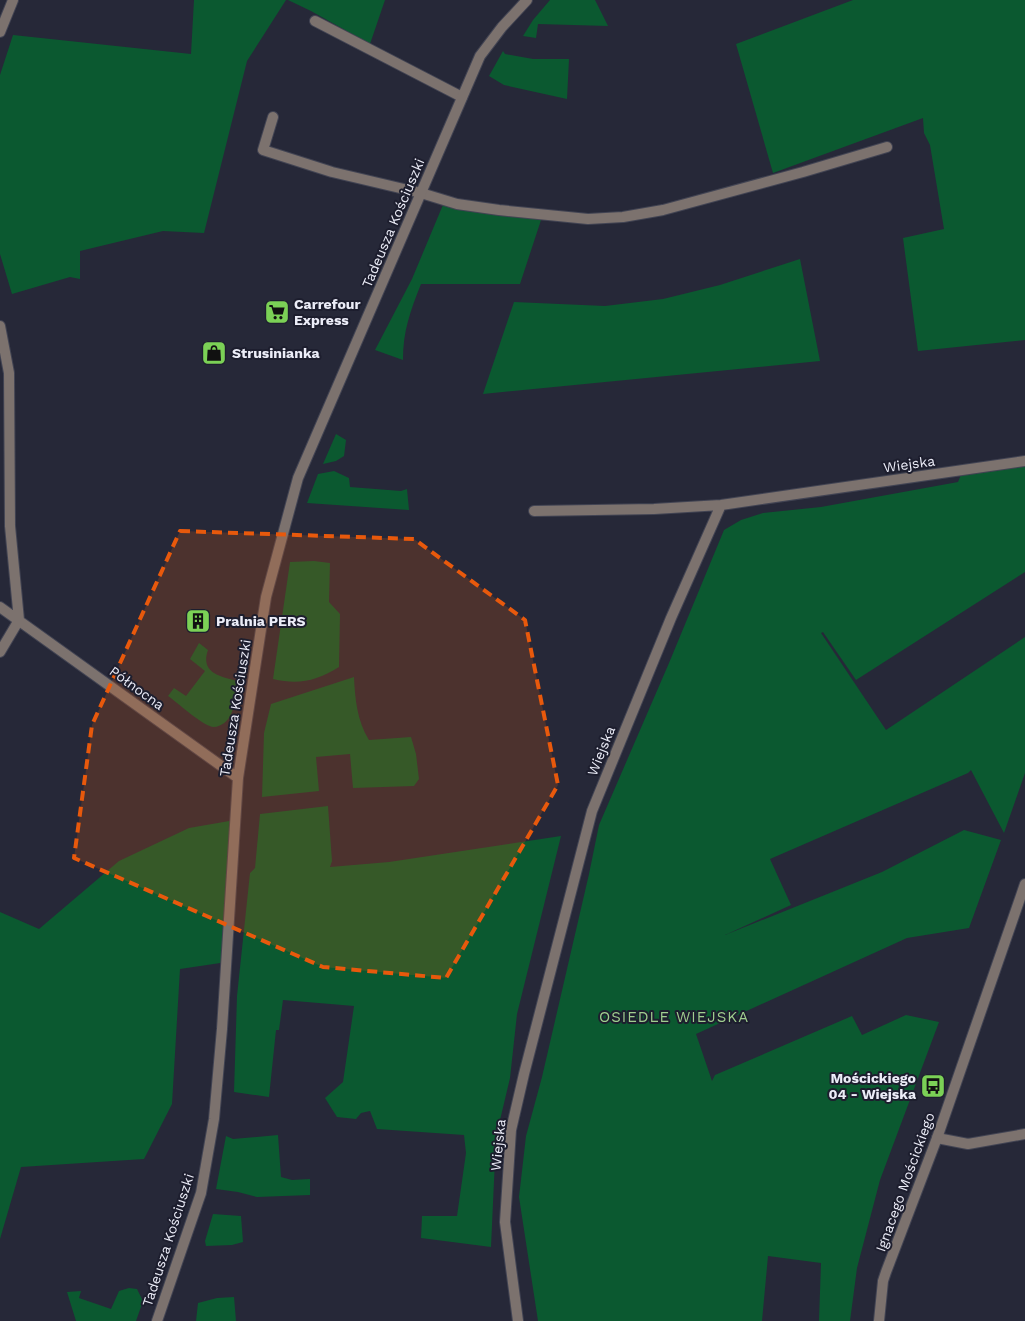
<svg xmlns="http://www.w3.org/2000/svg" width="1025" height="1321" font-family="'Work Sans',sans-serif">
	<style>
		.green { fill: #0b5930 }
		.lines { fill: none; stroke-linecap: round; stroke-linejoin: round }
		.service-casing { stroke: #424453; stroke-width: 12 }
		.minor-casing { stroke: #424453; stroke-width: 12 }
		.tertiary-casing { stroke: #424453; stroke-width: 12 }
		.service { stroke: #7c726e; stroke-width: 10 }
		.minor { stroke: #7c726e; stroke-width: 10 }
		.tertiary { stroke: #7c726e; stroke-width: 10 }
		.marked { fill: #e8590c; fill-opacity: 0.2; stroke: #e8590c; stroke-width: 4; stroke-dasharray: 10 6; stroke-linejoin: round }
		.labels { text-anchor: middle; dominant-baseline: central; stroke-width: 4; stroke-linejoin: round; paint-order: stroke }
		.street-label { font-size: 14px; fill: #ecedf8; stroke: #1d1e2e }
		.poi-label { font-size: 14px; font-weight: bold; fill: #ecedf8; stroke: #1d1e2e; text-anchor: start }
		.neighbourhood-label { font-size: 15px; letter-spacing: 1px; fill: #a0ce8f; stroke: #1d1e2e }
	</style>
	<rect width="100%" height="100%" fill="#262838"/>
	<path class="green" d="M 194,0 L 286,0 L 247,61 L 204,233 L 163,231 L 80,251 L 80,279 L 70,277 L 12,294 L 0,254 L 0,75 L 13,35 L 191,54 Z
		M 288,0 L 385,0 L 370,44 L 311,11 Z
		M 550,0 L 595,0 L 608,26 L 538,24 L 536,38 L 523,36 L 533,20 Z
		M 853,0 L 1025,0 L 1025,340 L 918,351 L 903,238 L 944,229 L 930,145 L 924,133 L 923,118 L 773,173 L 736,44 Z
		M 503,51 L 505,54 L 533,59 L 569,59 L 567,99 L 504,85 L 489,76 Z
		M 445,200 L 543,214 L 520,284 L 421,284 C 410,312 403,331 403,360 L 375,350 L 412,279 Z
		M 800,259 L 820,361 L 483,394 L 514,302 L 605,306 L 663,299 L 720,285 Z
		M 336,434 L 346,440 L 344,456 L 336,461 L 323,464 Z
		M 1025,461 L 1025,572 L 856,680 L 823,632 L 821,633 L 886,730 L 1025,637 L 1025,773 L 1004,833 L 971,770 L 968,773 L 770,859 L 791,905 L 725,935 L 882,872 L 964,830 L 1001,840 L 969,928 L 907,938 L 696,1034 L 712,1081 L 715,1075 L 852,1016 L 862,1035 L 906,1015 L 939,1022 L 880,1180 L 857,1268 L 850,1321 L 819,1321 L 821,1263 L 768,1256 L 762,1321 L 538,1321 L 519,1197 L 526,1136 L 542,1077 L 589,874 L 599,825 L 669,663 L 724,530 L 741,520 L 763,513 L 821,507 L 958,482 L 963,470 Z
		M 334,471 L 349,478 L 350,487 L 401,491 L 407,489 L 409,510 L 307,503 L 318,474 Z
		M 314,561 L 330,563 L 329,602 L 340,614 L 339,667 C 316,681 299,685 273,679 L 290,562 Z
		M 199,643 L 208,650 C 200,673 220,676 237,681 C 235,692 236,706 230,716 C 228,721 220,727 214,727 C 204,727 178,703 168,696 L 174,688 L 186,696 L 205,671 L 190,659 Z
		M 354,677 C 355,698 357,721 369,740 L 411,737 L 416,754 L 419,779 L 414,786 L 353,788 L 350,754 L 316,757 L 319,791 L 262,797 L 264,733 L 271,704 Z
		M 328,806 L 332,861 L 330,867 L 389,862 L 561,836 L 517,1014 L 510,1078 L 496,1137 L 491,1247 L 421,1238 L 422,1216 L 457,1216 L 466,1153 L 464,1135 L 377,1129 L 370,1111 L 361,1113 L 356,1119 L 337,1117 L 325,1098 L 343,1082 L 354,1006 L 283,1000 L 279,1030 L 276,1030 L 269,1097 L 234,1092 L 237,996 L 250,873 L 255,868 L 260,814 Z
		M 235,820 L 227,962 L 180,969 L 172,1104 L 144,1159 L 21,1167 L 0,1239 L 0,912 L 39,929 L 119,861 L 189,828 Z
		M 278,1135 L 281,1177 L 292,1180 L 310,1179 L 310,1195 L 257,1197 L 238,1192 L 216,1189 L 226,1136 L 233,1139 Z
		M 213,1214 L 241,1216 L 243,1242 L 232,1245 L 206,1246 L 205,1241 Z
		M 129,1288 L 137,1289 L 143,1301 L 136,1321 L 76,1321 L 67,1292 L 81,1291 L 79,1298 L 111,1309 L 119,1291 Z
		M 234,1297 L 236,1321 L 196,1321 L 198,1303 L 217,1298 Z"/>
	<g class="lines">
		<defs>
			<path id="service" d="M 315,21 L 462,97
				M 273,117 L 263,150 L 332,172 L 421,193 L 457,204 L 499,210 L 588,219 L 623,217 L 663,210 L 803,172 L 887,147
				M 937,1138 L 968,1144 L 1025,1134"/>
			<path id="minor" d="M 0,32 L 13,0
				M 0,326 L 9,373 L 10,526 L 19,620 L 0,652
				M 534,511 L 654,509 L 721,505 L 1025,461
				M 0,607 L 238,778
				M 157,1321 L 201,1193 L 214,1119 L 222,1029 L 238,778 L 266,597 L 298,478 L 480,56 L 502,27 L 527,0
				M 518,1321 L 505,1222 L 511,1130 L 524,1074 L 592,811 L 671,618 L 721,505"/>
			<path id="tertiary" d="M 879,1321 L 883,1281 L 886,1272 L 937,1138 L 1025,884"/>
		</defs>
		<use href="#service" class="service-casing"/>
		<use href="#minor" class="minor-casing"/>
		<use href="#tertiary" class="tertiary-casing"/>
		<use href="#service" class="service"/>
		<use href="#minor" class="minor"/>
		<use href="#tertiary" class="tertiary"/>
	</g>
	<path class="marked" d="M 180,531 L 414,539 L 525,620 L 558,785 L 446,978 L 323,967 L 74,858 L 92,725 Z"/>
	<defs>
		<symbol id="supermarket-square" viewBox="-11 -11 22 22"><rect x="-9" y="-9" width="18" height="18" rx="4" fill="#7bd156" stroke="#1d1e2e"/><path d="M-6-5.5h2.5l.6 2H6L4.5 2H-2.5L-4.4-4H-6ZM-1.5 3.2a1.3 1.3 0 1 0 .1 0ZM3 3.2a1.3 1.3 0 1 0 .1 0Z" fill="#111"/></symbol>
		<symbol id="shop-square" viewBox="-11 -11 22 22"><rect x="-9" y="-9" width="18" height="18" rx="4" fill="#7bd156" stroke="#1d1e2e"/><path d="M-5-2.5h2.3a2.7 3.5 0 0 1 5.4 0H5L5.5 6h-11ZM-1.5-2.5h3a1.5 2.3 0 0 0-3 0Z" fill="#111"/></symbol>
		<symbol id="building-square" viewBox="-11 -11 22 22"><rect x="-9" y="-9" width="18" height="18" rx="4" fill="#7bd156" stroke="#1d1e2e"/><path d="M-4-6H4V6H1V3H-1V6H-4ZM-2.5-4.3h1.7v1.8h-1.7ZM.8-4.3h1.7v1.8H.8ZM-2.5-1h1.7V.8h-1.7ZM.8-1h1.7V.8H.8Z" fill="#111"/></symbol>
		<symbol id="bus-square" viewBox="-11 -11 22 22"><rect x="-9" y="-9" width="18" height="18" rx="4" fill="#7bd156" stroke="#1d1e2e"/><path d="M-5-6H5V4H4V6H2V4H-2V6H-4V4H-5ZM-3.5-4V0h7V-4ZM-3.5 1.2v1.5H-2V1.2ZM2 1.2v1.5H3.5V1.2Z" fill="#111"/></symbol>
	</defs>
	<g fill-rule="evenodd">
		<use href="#supermarket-square" x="263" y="298" width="28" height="28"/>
		<use href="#shop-square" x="200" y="339" width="28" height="28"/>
		<use href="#building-square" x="184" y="607" width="28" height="28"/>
		<use href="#bus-square" x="919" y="1072" width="28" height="28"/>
	</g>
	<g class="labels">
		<g class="street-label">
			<text transform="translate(393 223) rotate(-67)">Tadeusza Kościuszki</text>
			<text transform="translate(909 464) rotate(-8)">Wiejska</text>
			<text transform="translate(137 688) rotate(36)">Północna</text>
			<text transform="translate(235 708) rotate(-81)">Tadeusza Kościuszki</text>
			<text transform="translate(601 751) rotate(-68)">Wiejska</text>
			<text transform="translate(498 1145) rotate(-84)">Wiejska</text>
			<text transform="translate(905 1182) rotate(-70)">Ignacego Mościckiego</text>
			<text transform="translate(168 1240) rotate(-72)">Tadeusza Kościuszki</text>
		</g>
		<g class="poi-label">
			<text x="294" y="304">Carrefour<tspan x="294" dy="16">Express</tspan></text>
			<text x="232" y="353">Strusinianka</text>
			<text x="216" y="621">Pralnia PERS</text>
			<text x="916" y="1078" text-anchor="end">Mościckiego<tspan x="916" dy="16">04 - Wiejska</tspan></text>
		</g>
		<g class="neighbourhood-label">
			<text x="674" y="1017">OSIEDLE WIEJSKA</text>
		</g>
	</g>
</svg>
